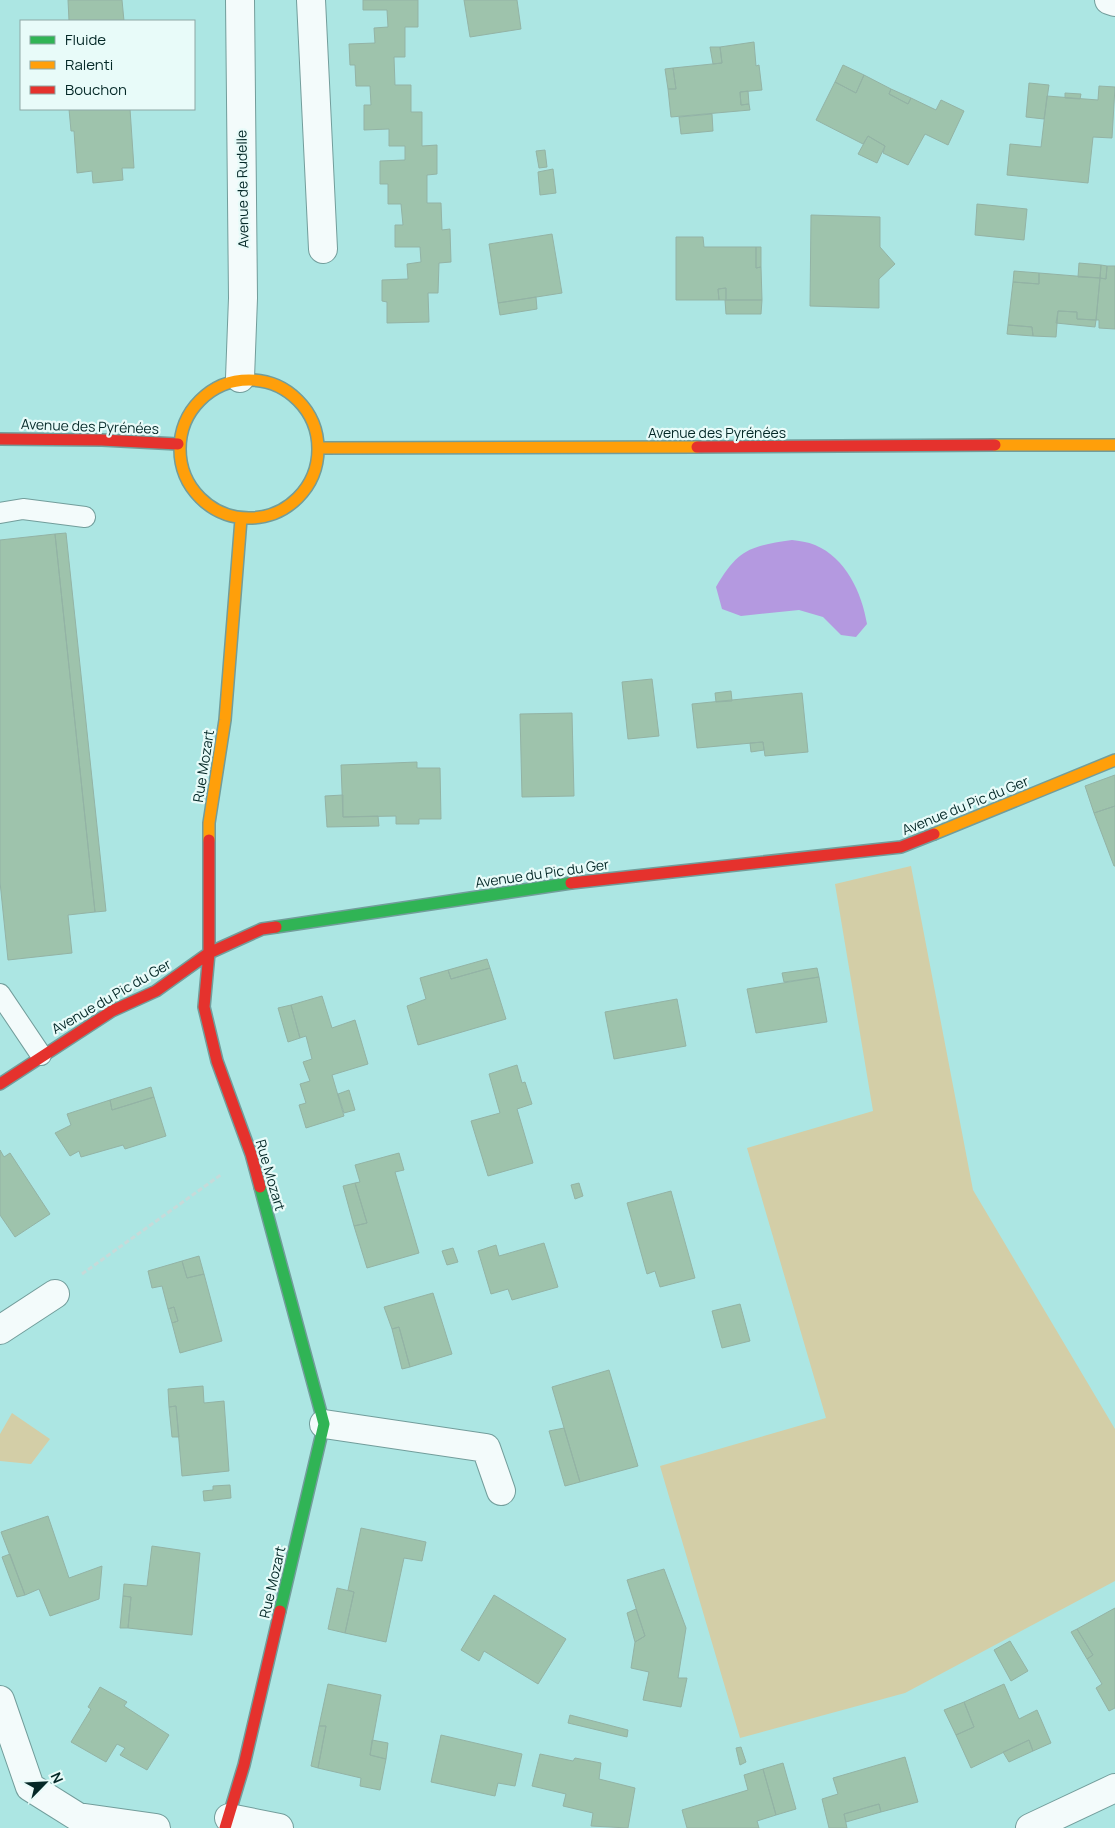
<svg xmlns="http://www.w3.org/2000/svg" width="1115" height="1828" font-family="Manrope,sans-serif">
	<style>
		.green { fill: #d3cea7 }
		.water { fill: #b499e0 }
		.building { fill: #9ec3ac; stroke: #93b3a5 }
		.lines { fill: none; stroke-linecap: round; stroke-linejoin: round }
		.lane-casing { stroke: #729d9b; stroke-width: 22 }
		.street-casing { stroke: #729d9b; stroke-width: 30 }
		.fast-casing { stroke: #729d9b; stroke-width: 14 }
		.slow-casing { stroke: #729d9b; stroke-width: 14 }
		.jam-casing { stroke: #729d9b; stroke-width: 14 }
		.path { stroke: #c7dad9; stroke-width: 3; stroke-dasharray: 5 2.5; stroke-linecap: butt }
		.lane { stroke: #f3fbfb; stroke-width: 20 }
		.street { stroke: #f3fbfb; stroke-width: 28 }
		.fast { stroke: #30b455; stroke-width: 11 }
		.slow { stroke: #ff9f0a; stroke-width: 11 }
		.jam { stroke: #e5322d; stroke-width: 11 }
		.labels { text-anchor: middle; dominant-baseline: central; stroke-width: 4.5; stroke-linejoin: round; paint-order: stroke }
		.street-label { font-size: 14px; fill: #042827; stroke: #e8fbf9 }
	</style>
	<rect width="100%" height="100%" fill="#ace6e3"/>
	<path class="green" d="M 911,866 L 973,1190 L 1115,1429 L 1115,1581 L 905,1693 L 740,1738 L 660,1466 L 826,1418 L 747,1148 L 873,1111 L 835,884 Z
		M 12,1413 L 50,1439 L 31,1464 L 0,1461 L 0,1434 Z"/>
	<path class="water" d="M 792,540 C 799,541 808,542 815,545 C 846,558 862,593 867,624 L 856,637 L 841,635 L 823,617 L 799,610 L 741,616 L 722,609 L 716,587 C 738,549 750,546 792,540 Z"/>
	<path class="building" d="M 68,0 L 122,0 L 124,21 L 69,21 Z
		M 363,0 L 418,0 L 418,27 L 405,27 L 405,57 L 394,57 L 395,85 L 411,85 L 411,112 L 422,112 L 422,146 L 437,145 L 437,174 L 427,175 L 427,203 L 441,203 L 442,230 L 450,229 L 451,262 L 439,263 L 438,293 L 428,293 L 429,322 L 387,323 L 387,302 L 382,301 L 382,280 L 408,279 L 407,264 L 421,262 L 420,247 L 395,247 L 395,225 L 403,225 L 401,204 L 388,204 L 388,184 L 380,184 L 380,161 L 405,160 L 405,146 L 389,146 L 389,129 L 364,130 L 364,105 L 371,105 L 370,86 L 356,86 L 355,65 L 350,65 L 349,44 L 375,43 L 374,28 L 388,27 L 387,10 L 363,10 Z
		M 464,0 L 517,0 L 521,29 L 470,37 Z
		M 754,42 L 756,66 L 759,65 L 762,90 L 740,92 L 741,105 L 749,104 L 750,110 L 671,117 L 668,89 L 676,89 L 673,68 L 722,63 L 720,47 Z
		M 710,47 L 720,47 L 722,63 L 713,64 Z
		M 843,65 L 864,75 L 856,93 L 835,82 Z
		M 673,68 L 676,89 L 668,89 L 665,69 Z
		M 864,75 L 891,89 L 889,94 L 908,104 L 911,98 L 936,110 L 941,100 L 964,111 L 948,145 L 925,134 L 908,165 L 883,153 L 885,146 L 868,136 L 863,144 L 816,120 L 835,82 L 856,93 Z
		M 1029,83 L 1049,85 L 1044,119 L 1026,117 Z
		M 1099,86 L 1115,87 L 1112,138 L 1093,137 L 1088,183 L 1007,175 L 1010,144 L 1041,147 L 1047,96 L 1098,100 Z
		M 891,89 L 911,98 L 908,104 L 889,94 Z
		M 748,91 L 749,104 L 741,105 L 740,92 Z
		M 1065,93 L 1081,94 L 1080,99 L 1065,98 Z
		M 69,109 L 130,109 L 134,168 L 122,168 L 123,180 L 93,183 L 92,171 L 77,173 L 74,131 L 71,131 Z
		M 712,114 L 713,131 L 681,134 L 679,117 Z
		M 868,136 L 885,146 L 877,163 L 858,154 Z
		M 545,150 L 547,167 L 539,168 L 536,151 Z
		M 553,169 L 556,193 L 540,195 L 538,172 Z
		M 977,204 L 1027,209 L 1024,240 L 975,235 Z
		M 811,215 L 880,217 L 880,247 L 895,264 L 879,279 L 879,308 L 810,306 Z
		M 552,234 L 562,293 L 498,303 L 489,244 Z
		M 676,237 L 703,237 L 704,247 L 756,247 L 756,268 L 761,267 L 762,300 L 726,300 L 726,288 L 718,289 L 719,300 L 676,300 Z
		M 756,247 L 761,247 L 761,267 L 756,268 Z
		M 1079,263 L 1101,265 L 1100,278 L 1078,277 Z
		M 1101,265 L 1107,266 L 1106,279 L 1100,278 Z
		M 1107,266 L 1115,266 L 1115,329 L 1099,328 L 1099,320 L 1096,320 L 1100,278 L 1106,279 Z
		M 1014,271 L 1039,273 L 1039,284 L 1013,282 Z
		M 1039,273 L 1100,278 L 1096,320 L 1077,319 L 1077,312 L 1058,311 L 1056,337 L 1033,336 L 1032,327 L 1008,325 L 1013,282 L 1039,284 Z
		M 726,288 L 726,300 L 719,300 L 718,289 Z
		M 536,297 L 537,309 L 500,315 L 498,303 Z
		M 725,300 L 762,300 L 761,314 L 726,314 Z
		M 1058,311 L 1077,312 L 1077,319 L 1096,320 L 1095,327 L 1056,323 Z
		M 1008,325 L 1032,327 L 1033,336 L 1007,334 Z
		M 66,533 L 106,911 L 95,912 L 55,534 Z
		M 55,534 L 95,912 L 68,915 L 72,953 L 8,960 L 0,882 L 0,540 Z
		M 652,679 L 659,736 L 628,739 L 622,682 Z
		M 731,691 L 732,701 L 716,702 L 715,693 Z
		M 802,693 L 808,752 L 765,756 L 763,742 L 697,748 L 692,704 Z
		M 572,713 L 574,796 L 522,797 L 520,714 Z
		M 763,742 L 764,750 L 751,752 L 750,743 Z
		M 417,762 L 417,768 L 440,768 L 441,819 L 419,819 L 419,824 L 396,824 L 396,816 L 343,817 L 341,765 Z
		M 1115,775 L 1115,806 L 1094,813 L 1085,786 Z
		M 343,795 L 343,817 L 378,816 L 379,826 L 327,827 L 325,796 Z
		M 1115,806 L 1115,866 L 1114,866 L 1094,813 Z
		M 487,959 L 490,968 L 451,979 L 448,970 Z
		M 490,968 L 506,1019 L 418,1045 L 407,1006 L 426,999 L 420,978 L 448,970 L 451,979 Z
		M 817,968 L 819,977 L 784,982 L 782,973 Z
		M 819,977 L 827,1022 L 756,1033 L 747,989 Z
		M 322,996 L 332,1028 L 355,1020 L 368,1064 L 332,1075 L 344,1116 L 306,1128 L 299,1105 L 306,1103 L 300,1084 L 310,1081 L 303,1062 L 312,1059 L 306,1036 L 300,1038 L 291,1005 Z
		M 677,999 L 686,1046 L 614,1059 L 605,1012 Z
		M 291,1005 L 300,1038 L 288,1042 L 278,1008 Z
		M 517,1065 L 522,1083 L 525,1082 L 532,1104 L 517,1109 L 533,1163 L 488,1176 L 471,1121 L 500,1113 L 489,1074 Z
		M 151,1087 L 154,1097 L 112,1110 L 110,1100 Z
		M 349,1090 L 355,1110 L 344,1113 L 338,1094 Z
		M 154,1097 L 166,1136 L 125,1149 L 123,1145 L 81,1157 L 79,1151 L 70,1156 L 55,1133 L 71,1125 L 67,1114 L 110,1100 L 112,1110 Z
		M 0,1150 L 4,1157 L 10,1153 L 50,1214 L 15,1237 L 0,1215 Z
		M 399,1153 L 404,1170 L 395,1172 L 419,1253 L 367,1268 L 354,1226 L 367,1223 L 355,1183 L 360,1182 L 355,1165 Z
		M 355,1183 L 367,1223 L 354,1226 L 343,1186 Z
		M 579,1183 L 583,1196 L 575,1199 L 571,1185 Z
		M 671,1191 L 695,1278 L 660,1287 L 655,1271 L 647,1274 L 627,1203 Z
		M 544,1243 L 558,1287 L 512,1300 L 508,1289 L 491,1294 L 478,1251 L 496,1245 L 499,1256 Z
		M 453,1248 L 458,1262 L 447,1265 L 442,1251 Z
		M 199,1256 L 204,1274 L 187,1278 L 182,1261 Z
		M 182,1261 L 187,1278 L 204,1274 L 222,1341 L 180,1353 L 172,1323 L 178,1321 L 174,1307 L 168,1309 L 162,1286 L 152,1288 L 148,1271 Z
		M 433,1293 L 452,1354 L 410,1367 L 399,1327 L 392,1329 L 384,1307 Z
		M 740,1304 L 750,1341 L 722,1348 L 712,1311 Z
		M 174,1307 L 178,1321 L 172,1323 L 168,1309 Z
		M 399,1327 L 410,1367 L 402,1369 L 392,1329 Z
		M 609,1370 L 638,1466 L 580,1482 L 552,1387 Z
		M 203,1386 L 204,1403 L 224,1401 L 229,1471 L 182,1476 L 176,1406 L 169,1407 L 168,1389 Z
		M 176,1406 L 179,1437 L 172,1437 L 169,1407 Z
		M 564,1428 L 580,1482 L 565,1486 L 549,1431 Z
		M 230,1485 L 231,1498 L 204,1501 L 203,1491 L 213,1490 L 213,1486 Z
		M 48,1516 L 69,1578 L 102,1566 L 99,1599 L 50,1616 L 39,1589 L 25,1595 L 1,1532 Z
		M 361,1528 L 426,1542 L 422,1561 L 404,1558 L 386,1642 L 345,1633 L 354,1592 L 348,1590 Z
		M 152,1546 L 200,1553 L 192,1635 L 128,1628 L 131,1597 L 123,1596 L 124,1584 L 147,1586 Z
		M 10,1554 L 25,1595 L 17,1597 L 2,1557 Z
		M 664,1569 L 686,1628 L 678,1678 L 687,1678 L 681,1707 L 643,1700 L 649,1672 L 631,1668 L 635,1642 L 645,1636 L 627,1580 Z
		M 337,1588 L 354,1592 L 345,1633 L 328,1629 Z
		M 494,1595 L 566,1639 L 538,1684 L 484,1651 L 479,1661 L 461,1650 Z
		M 123,1596 L 131,1597 L 128,1628 L 120,1628 Z
		M 1115,1608 L 1115,1708 L 1109,1711 L 1096,1688 L 1102,1684 L 1087,1659 L 1093,1655 L 1077,1629 Z
		M 636,1609 L 645,1636 L 635,1642 L 627,1613 Z
		M 1077,1629 L 1093,1655 L 1087,1659 L 1071,1632 Z
		M 1010,1641 L 1028,1671 L 1011,1681 L 994,1650 Z
		M 328,1684 L 381,1695 L 370,1755 L 386,1759 L 380,1790 L 360,1786 L 361,1778 L 318,1768 L 326,1726 L 319,1726 Z
		M 1004,1684 L 1019,1719 L 1037,1710 L 1051,1743 L 1033,1751 L 1029,1740 L 971,1768 L 956,1735 L 974,1727 L 964,1702 Z
		M 100,1687 L 127,1702 L 124,1706 L 169,1735 L 147,1770 L 120,1755 L 125,1748 L 117,1744 L 106,1762 L 71,1742 L 91,1709 L 88,1707 Z
		M 964,1702 L 974,1727 L 956,1735 L 944,1710 Z
		M 570,1715 L 628,1730 L 627,1737 L 568,1723 Z
		M 319,1726 L 326,1726 L 318,1768 L 311,1766 Z
		M 441,1735 L 522,1754 L 515,1786 L 498,1783 L 495,1796 L 431,1782 Z
		M 372,1740 L 388,1743 L 386,1759 L 370,1755 Z
		M 1029,1740 L 1033,1751 L 1009,1762 L 1003,1752 Z
		M 741,1747 L 746,1762 L 740,1765 L 736,1748 Z
		M 540,1754 L 573,1761 L 575,1758 L 601,1763 L 599,1779 L 635,1788 L 628,1828 L 591,1826 L 593,1813 L 563,1806 L 566,1794 L 532,1786 Z
		M 905,1757 L 918,1802 L 881,1812 L 879,1804 L 844,1814 L 847,1828 L 829,1828 L 822,1799 L 838,1794 L 833,1778 Z
		M 783,1763 L 796,1809 L 776,1815 L 763,1769 Z
		M 763,1769 L 776,1815 L 757,1821 L 759,1828 L 687,1828 L 682,1810 L 748,1790 L 744,1775 Z
		M 879,1804 L 881,1812 L 846,1822 L 844,1814 Z"/>
	<g class="lines">
		<defs>
			<path id="lane" d="M 0,513 L 23,509 L 85,517
				M 0,994 L 41,1055"/>
			<path id="street" d="M 311,0 L 323,249
				M 1109,0 L 1115,2
				M 240,378 L 243,298 L 240,0
				M 0,1330 L 55,1294
				M 324,1424 L 486,1448 L 501,1491
				M 0,1700 L 30,1787 L 78,1817 L 156,1828
				M 229,1818 L 279,1828
				M 1030,1828 L 1115,1788"/>
			<path id="fast" d="M 276,927 L 571,883
				M 260,1187 L 324,1424 L 280,1611"/>
			<path id="slow" d="M180 449a69 69 0 1 1 138 0a69 69 0 1 1-138 0Z
				M 995,445 L 1115,445
				M 320,448 L 697,447
				M 934,834 L 1115,760
				M 209,840 L 209,823 L 225,720 L 241,519"/>
			<path id="jam" d="M 0,439 L 102,440 L 178,444
				M 697,447 L 995,445
				M 209,840 L 209,953 L 204,1007 L 217,1061 L 251,1154 L 260,1187
				M 571,883 L 901,847 L 934,834
				M 0,1084 L 112,1011 L 156,991 L 209,953 L 262,929 L 276,927
				M 225,1828 L 244,1765 L 280,1611"/>
		</defs>
		<use href="#lane" class="lane-casing"/>
		<use href="#street" class="street-casing"/>
		<use href="#fast" class="fast-casing"/>
		<use href="#slow" class="slow-casing"/>
		<use href="#jam" class="jam-casing"/>
		<path class="path" d="M 82,1274 L 222,1174"/>
		<use href="#lane" class="lane"/>
		<use href="#street" class="street"/>
		<use href="#fast" class="fast"/>
		<use href="#slow" class="slow"/>
		<use href="#jam" class="jam"/>
	</g>
	<g class="labels">
		<g class="street-label">
			<text transform="translate(242 189) rotate(-91)">Avenue de Rudelle</text>
			<text transform="translate(90 426) rotate(2)">Avenue des Pyrénées</text>
			<text x="717" y="432">Avenue des Pyrénées</text>
			<text transform="translate(203 766) rotate(-81)">Rue Mozart</text>
			<text transform="translate(965 805) rotate(-22)">Avenue du Pic du Ger</text>
			<text transform="translate(542 873) rotate(-8)">Avenue du Pic du Ger</text>
			<text transform="translate(111 996) rotate(-30)">Avenue du Pic du Ger</text>
			<text transform="translate(271 1175) rotate(74)">Rue Mozart</text>
			<text transform="translate(272 1582) rotate(-77)">Rue Mozart</text>
		</g>
	</g>
	<rect x="20" y="20" width="175" height="90" fill="#e8fbf9" stroke="#8da7a5"/>
	<rect x="30" y="36" width="25" height="8" fill="#30b455" stroke="#8da7a5"/>
	<text x="65" y="45" font-size="15" fill="#042827">Fluide</text>
	<rect x="30" y="61" width="25" height="8" fill="#ff9f0a" stroke="#8da7a5"/>
	<text x="65" y="70" font-size="15" fill="#042827">Ralenti</text>
	<rect x="30" y="86" width="25" height="8" fill="#e5322d" stroke="#8da7a5"/>
	<text x="65" y="95" font-size="15" fill="#042827">Bouchon</text>
	<g transform="translate(45 1783) rotate(66)" stroke="#e8fbf9" stroke-width="4" paint-order="stroke">
	<path d="M0-4L9 19L0 12L-9 19Z" fill="#042827"/>
	<text y="-8" font-size="14" font-weight="bold" text-anchor="middle" fill="#042827">N</text>
	</g>
</svg>
